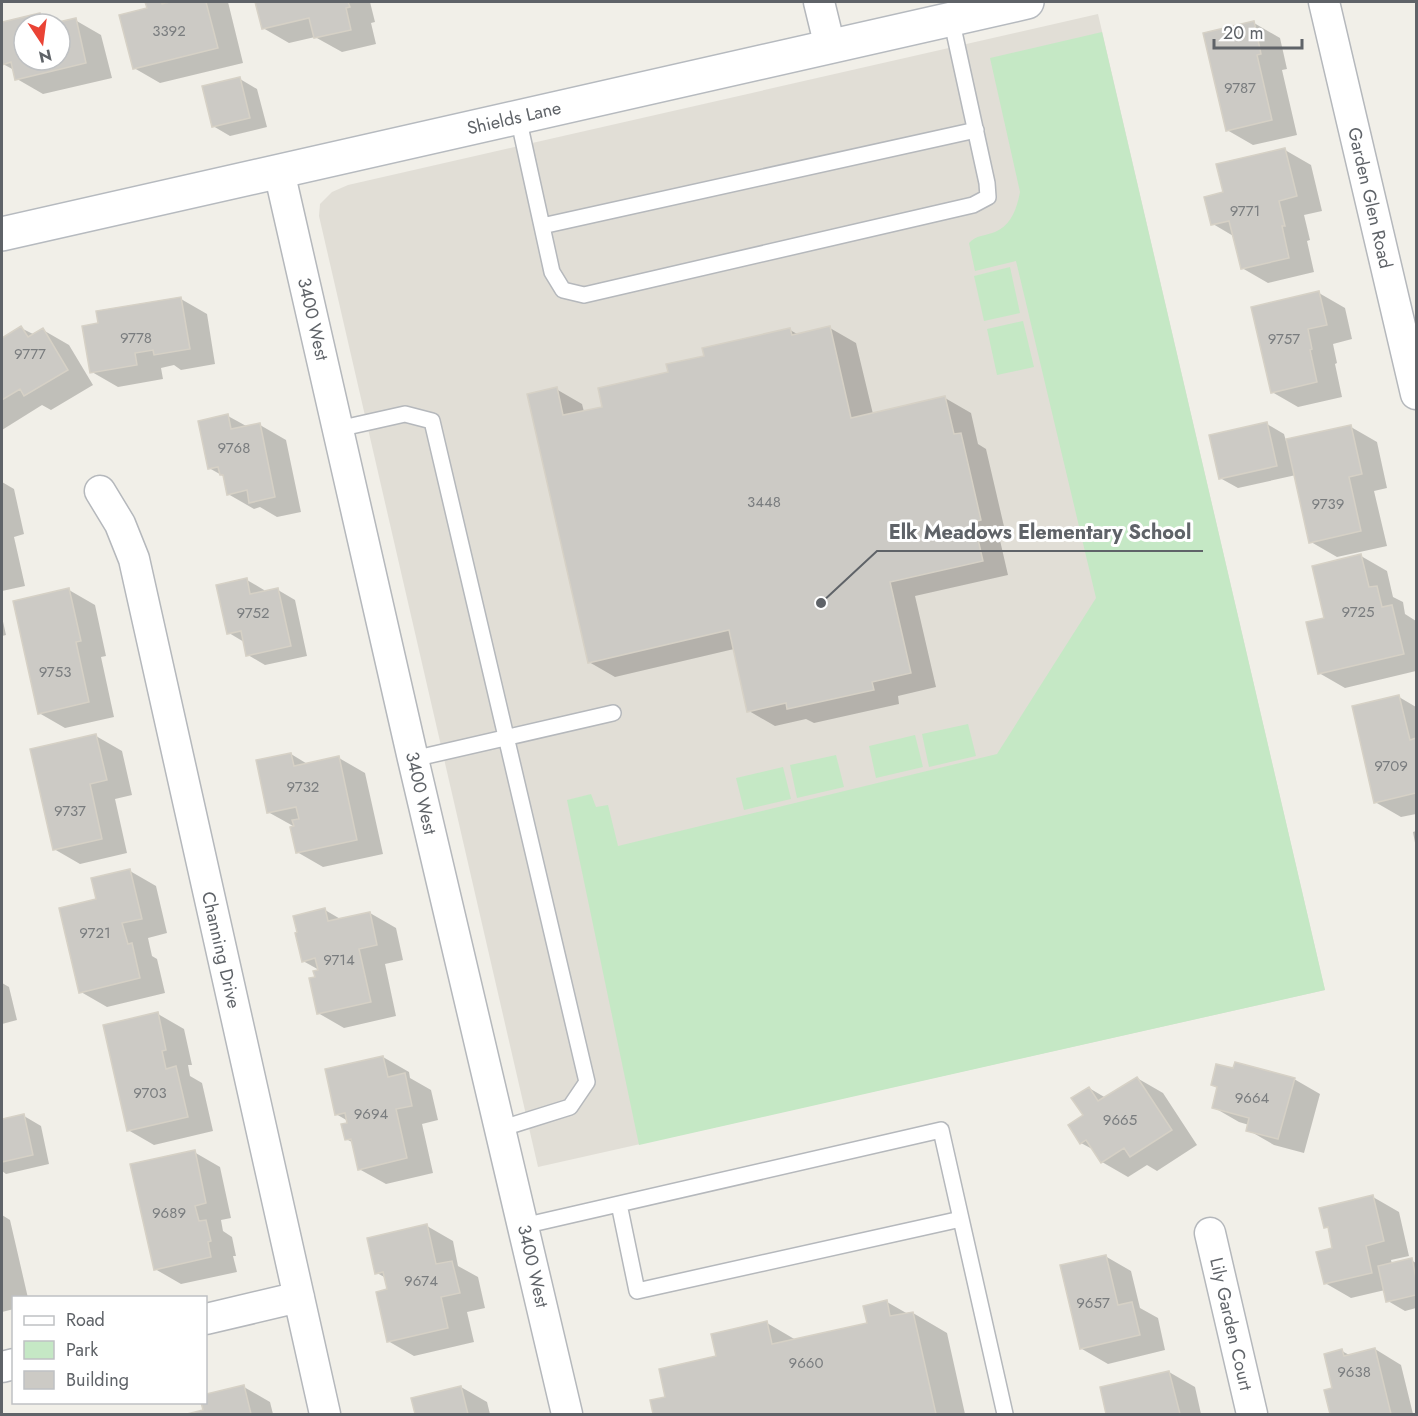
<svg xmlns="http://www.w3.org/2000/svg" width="1418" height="1416" font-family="Jost,sans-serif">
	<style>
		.education { fill: #e1ded6 }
		.green { fill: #c5e8c5 }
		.shadow { fill: #0003; fill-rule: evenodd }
		.building { fill: #cccac5; stroke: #d6d1c6; stroke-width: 1.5 }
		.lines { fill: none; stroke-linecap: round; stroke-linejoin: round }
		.lane-casing { stroke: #b5b8bc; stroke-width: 18 }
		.street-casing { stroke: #b5b8bc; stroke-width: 33 }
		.secondary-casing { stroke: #b6babf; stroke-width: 36 }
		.lane { stroke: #fff; stroke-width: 15 }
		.street { stroke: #fff; stroke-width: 30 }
		.secondary { stroke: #fff; stroke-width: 33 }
		.labels { text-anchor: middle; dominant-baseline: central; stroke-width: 6; stroke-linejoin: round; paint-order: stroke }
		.number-label { font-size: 15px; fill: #7a7d7f }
		.street-label { font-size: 18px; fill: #5f6368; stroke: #fff }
		.leader { fill: none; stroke: #5f6368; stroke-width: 2 }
		.callout-dot { fill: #5f6368; stroke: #fff; stroke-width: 2 }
		.callout-label { font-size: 20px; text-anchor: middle; font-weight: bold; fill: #5f6368; stroke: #fff; stroke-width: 6; stroke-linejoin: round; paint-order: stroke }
	</style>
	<rect width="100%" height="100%" fill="#f1efe8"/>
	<path class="education" d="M 1098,14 L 1325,990 L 538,1167 L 319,216 L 320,204 L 332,192 L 348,185 Z"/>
	<path class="green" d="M 1102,32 L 1325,990 L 639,1145 L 567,800 L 591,794 L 596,807 L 608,805 L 618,846 L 997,754 L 1096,598 L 1016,261 L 975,271 L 969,243 C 976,235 985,236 995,232 C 1012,225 1017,207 1020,192 L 990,58 Z
		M 1010,267 L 1020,313 L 984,321 L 974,276 Z
		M 1023,321 L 1034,367 L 997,375 L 987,329 Z
		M 968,724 L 976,756 L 929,767 L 922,734 Z
		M 915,735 L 923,767 L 876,778 L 869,746 Z
		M 836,755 L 844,787 L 797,798 L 790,765 Z
		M 783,767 L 791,799 L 744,810 L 736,778 Z"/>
	<path class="shadow" d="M 151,2 L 164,2 L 169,4 L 172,3 L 171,2 L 228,2 L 243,63 L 160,83 L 134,68 L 149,9 L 147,3 Z
		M 257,2 L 370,2 L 375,22 L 371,23 L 376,44 L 342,52 L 315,37 L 289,43 L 263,28 Z
		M 40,14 L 57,24 L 75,20 L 101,35 L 112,78 L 43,94 L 17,79 L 14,70 L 3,64 L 2,58 L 2,23 ZM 24,24 L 60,24 L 60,60 L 24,60 Z
		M 1254,23 L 1280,38 L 1287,69 L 1282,70 L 1297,135 L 1253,145 L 1227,130 Z
		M 240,79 L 257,89 L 267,127 L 230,136 L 213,126 Z
		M 1285,150 L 1311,165 L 1322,211 L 1304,215 L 1310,240 L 1307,241 L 1314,272 L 1268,283 L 1242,268 L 1235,237 L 1213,224 L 1225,193 Z
		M 1319,293 L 1345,308 L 1352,339 L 1333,344 L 1337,363 L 1335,364 L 1342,397 L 1298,407 L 1272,392 Z
		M 181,299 L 207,314 L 215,364 L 181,370 L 174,365 L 161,368 L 163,379 L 118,387 L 92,372 Z
		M 21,328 L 35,335 L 43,330 L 69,345 L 93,385 L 51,410 L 42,405 L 2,430 L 2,339 Z
		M 830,328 L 856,343 L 873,414 L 945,398 L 971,413 L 978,444 L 986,449 L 1006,535 L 999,536 L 1008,575 L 915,596 L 936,687 L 898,696 L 899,704 L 814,723 L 806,719 L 775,726 L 749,711 L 734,649 L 615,677 L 589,662 L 556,389 L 582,404 L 584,412 L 604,408 L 670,374 L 705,357 L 790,330 L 799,335 Z
		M 228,416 L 248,427 L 260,425 L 286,440 L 301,512 L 277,517 L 260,507 L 254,509 L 228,494 L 225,477 L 209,468 Z
		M 1267,424 L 1284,434 L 1286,441 L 1351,427 L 1377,442 L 1387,488 L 1374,491 L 1387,546 L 1337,557 L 1311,542 L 1296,475 L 1238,488 L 1220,478 Z
		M 2,482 L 14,489 L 24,534 L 14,537 L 25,586 L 2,591 Z
		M 1361,556 L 1387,571 L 1393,597 L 1403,602 L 1405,614 L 1416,621 L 1416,671 L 1345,688 L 1319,673 L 1326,619 Z
		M 247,580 L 264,590 L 265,593 L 278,590 L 295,600 L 307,656 L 265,665 L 248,655 L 244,642 L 229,633 Z
		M 69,590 L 95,605 L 106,656 L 101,657 L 114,717 L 65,728 L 39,713 Z
		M 2,617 L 6,635 L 2,636 Z
		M 1399,697 L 1416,707 L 1416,814 L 1401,817 L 1375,802 Z
		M 96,736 L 122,751 L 132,795 L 115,799 L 127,853 L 80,864 L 54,849 Z
		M 291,754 L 309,765 L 339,758 L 365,773 L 383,854 L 323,867 L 297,852 L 295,827 L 268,812 Z
		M 1416,831 L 1416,848 L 1413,832 Z
		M 130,871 L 156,886 L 167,933 L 148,938 L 152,956 L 157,959 L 165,993 L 107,1007 L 81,992 L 97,900 Z
		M 325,910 L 342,920 L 370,913 L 396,928 L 403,960 L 385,964 L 396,1016 L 344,1028 L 318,1013 L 317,978 L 321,971 L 303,961 L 299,933 Z
		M 2,983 L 9,987 L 17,1020 L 2,1024 Z
		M 158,1014 L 184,1029 L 192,1065 L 188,1065 L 190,1076 L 202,1083 L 213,1131 L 154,1145 L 128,1130 Z
		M 383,1057 L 409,1072 L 410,1078 L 431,1090 L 438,1120 L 422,1124 L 433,1173 L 386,1184 L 359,1169 L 354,1143 L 346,1139 L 348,1121 L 336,1114 Z
		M 1137,1078 L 1163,1093 L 1197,1145 L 1157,1171 L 1147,1165 L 1128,1177 L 1102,1162 L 1094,1150 L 1081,1143 L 1089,1088 L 1106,1098 Z
		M 1294,1079 L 1320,1094 L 1304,1153 L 1274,1145 L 1248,1130 L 1249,1125 L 1239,1122 L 1213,1107 L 1218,1088 L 1212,1085 Z
		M 24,1116 L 41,1126 L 49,1164 L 6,1174 L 2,1171 L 2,1121 Z
		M 194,1152 L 220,1167 L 231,1218 L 221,1220 L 223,1231 L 232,1237 L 236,1256 L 233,1256 L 237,1272 L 181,1284 L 155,1269 Z
		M 1373,1197 L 1399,1212 L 1409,1256 L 1391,1260 L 1392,1264 L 1411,1260 L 1416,1263 L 1416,1308 L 1405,1311 L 1388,1301 L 1385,1290 L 1351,1298 L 1325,1283 L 1334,1249 L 1330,1229 L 1326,1227 Z
		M 2,1215 L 10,1220 L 28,1298 L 14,1298 L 14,1309 L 2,1312 Z
		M 427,1226 L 453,1241 L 458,1266 L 478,1277 L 485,1308 L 467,1312 L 474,1342 L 414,1356 L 388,1341 L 389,1290 L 386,1278 L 377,1273 Z
		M 1105,1256 L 1131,1271 L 1140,1308 L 1158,1318 L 1165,1350 L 1108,1364 L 1082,1349 Z
		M 887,1302 L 908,1314 L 913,1313 L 947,1333 L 965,1414 L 655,1414 L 652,1401 L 667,1398 L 717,1357 L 767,1323 L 796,1340 L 869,1324 Z
		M 1375,1349 L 1401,1365 L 1413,1414 L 1331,1414 L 1326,1391 L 1334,1389 L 1342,1351 L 1351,1356 Z
		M 1169,1372 L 1195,1387 L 1201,1414 L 1108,1414 L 1101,1388 Z
		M 244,1387 L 270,1402 L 273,1414 L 191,1414 L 205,1411 L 206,1396 Z
		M 461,1387 L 487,1402 L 490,1414 L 417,1414 L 413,1399 Z"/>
	<path class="building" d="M 145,2 L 161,2 L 162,4 L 170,2 L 206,2 L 218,48 L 133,69 L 119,15 L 147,8 Z
		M 255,2 L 348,2 L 350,7 L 346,8 L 351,30 L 314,38 L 309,18 L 262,29 Z
		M 40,13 L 43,24 L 24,24 L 24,60 L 60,60 L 60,24 L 50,24 L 76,18 L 86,63 L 15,80 L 11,62 L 2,65 L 2,22 Z
		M 1254,21 L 1261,54 L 1257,55 L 1272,120 L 1226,131 L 1203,33 Z
		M 240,77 L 250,118 L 212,127 L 202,86 Z
		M 1285,148 L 1297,196 L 1279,201 L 1285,226 L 1282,226 L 1289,258 L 1241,269 L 1229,221 L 1211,225 L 1204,197 L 1223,192 L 1216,164 Z
		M 1319,291 L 1327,325 L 1308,329 L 1312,349 L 1310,350 L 1317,382 L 1271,393 L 1251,307 Z
		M 181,297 L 190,349 L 154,355 L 153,350 L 135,353 L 137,365 L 90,373 L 82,326 L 98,323 L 96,311 Z
		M 21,326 L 28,337 L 43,328 L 68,370 L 24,396 L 20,389 L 2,400 L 2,338 Z
		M 830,326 L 851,418 L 945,396 L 954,434 L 961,433 L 981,520 L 974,522 L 983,561 L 890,582 L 911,673 L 872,682 L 874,690 L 787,709 L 786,703 L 747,712 L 729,630 L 588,663 L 527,394 L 557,387 L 563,415 L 602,407 L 598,388 L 668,372 L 666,364 L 704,356 L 702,348 L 790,328 L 792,335 Z
		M 228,414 L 231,429 L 260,423 L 275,497 L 249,503 L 247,490 L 227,495 L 223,475 L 220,475 L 218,467 L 208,469 L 198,421 Z
		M 1267,422 L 1277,466 L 1219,479 L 1209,435 Z
		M 1351,425 L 1362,474 L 1349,477 L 1361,531 L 1309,543 L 1286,439 Z
		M 1361,554 L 1369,587 L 1377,586 L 1382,607 L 1392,605 L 1404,654 L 1318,674 L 1306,622 L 1324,618 L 1312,566 Z
		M 247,578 L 250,594 L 278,588 L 291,646 L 246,656 L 241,631 L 227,634 L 216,585 Z
		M 69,588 L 81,641 L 76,642 L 89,702 L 38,714 L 13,601 Z
		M 1399,695 L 1410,740 L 1416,738 L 1416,793 L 1374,803 L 1352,706 Z
		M 96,734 L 107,780 L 90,784 L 102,839 L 53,850 L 30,749 Z
		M 291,753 L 294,766 L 339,756 L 357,840 L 296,853 L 290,827 L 294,826 L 292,820 L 299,819 L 296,807 L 267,813 L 256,760 Z
		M 130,869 L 142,919 L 122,923 L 128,944 L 132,943 L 140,978 L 79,993 L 59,908 L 96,899 L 91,878 Z
		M 325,908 L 328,921 L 370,912 L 377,945 L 359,949 L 371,1002 L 317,1014 L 309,978 L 315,977 L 313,971 L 318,970 L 315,958 L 302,962 L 295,933 L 297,932 L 293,916 Z
		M 158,1012 L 166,1050 L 162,1051 L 166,1069 L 176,1066 L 188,1117 L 127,1131 L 103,1025 Z
		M 383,1056 L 388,1077 L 405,1073 L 412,1106 L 396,1109 L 407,1158 L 358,1170 L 351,1139 L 345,1140 L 341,1124 L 347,1123 L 345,1113 L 335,1115 L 325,1069 Z
		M 1235,1062 L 1295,1078 L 1278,1139 L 1246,1131 L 1249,1118 L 1212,1108 L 1217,1087 L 1211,1085 L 1216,1064 L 1233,1068 Z
		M 1137,1077 L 1172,1130 L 1130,1157 L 1124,1148 L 1101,1163 L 1086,1140 L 1080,1144 L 1068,1125 L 1083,1115 L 1071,1098 L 1089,1087 L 1098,1101 Z
		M 24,1114 L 33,1155 L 2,1162 L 2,1119 Z
		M 195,1150 L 206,1203 L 195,1206 L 199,1221 L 206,1220 L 211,1241 L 208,1242 L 211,1257 L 154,1270 L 130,1164 Z
		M 1373,1195 L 1384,1241 L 1366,1246 L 1372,1273 L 1324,1284 L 1316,1252 L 1332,1248 L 1328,1227 L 1324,1228 L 1319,1208 Z
		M 427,1224 L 436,1264 L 452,1261 L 460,1293 L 441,1297 L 448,1328 L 387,1342 L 376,1292 L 387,1289 L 383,1272 L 375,1274 L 367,1238 Z
		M 1106,1255 L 1118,1305 L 1132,1302 L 1140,1335 L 1080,1349 L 1060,1265 Z
		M 1412,1258 L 1416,1279 L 1416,1295 L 1386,1302 L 1378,1266 Z
		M 887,1300 L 890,1316 L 913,1312 L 936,1414 L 653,1414 L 650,1400 L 665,1397 L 659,1369 L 716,1356 L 711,1334 L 767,1321 L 772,1344 L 867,1323 L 863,1306 Z
		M 1375,1348 L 1391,1414 L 1330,1414 L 1324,1390 L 1332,1388 L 1324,1354 L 1342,1349 L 1344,1356 Z
		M 1169,1371 L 1180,1414 L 1106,1414 L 1100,1387 Z
		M 244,1385 L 251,1414 L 187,1414 L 203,1410 L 201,1402 L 206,1402 L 206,1394 Z
		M 461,1386 L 468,1414 L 415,1414 L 411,1398 Z"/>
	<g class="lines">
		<defs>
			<path id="lane" d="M 518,117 L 552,272 L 563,290 L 584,295 L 973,205 L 988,197 L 987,183 L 951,18
				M 542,226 L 976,130
				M 338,429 L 405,414 L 432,421 L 587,1082 L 570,1107 L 500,1129
				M 413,759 L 613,713
				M 619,1204 L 637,1291 L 961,1219
				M 523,1226 L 941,1130 L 1005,1414"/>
			<path id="street" d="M 819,2 L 830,47
				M 1324,2 L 1416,394
				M 279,171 L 413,759 L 567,1414
				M 100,491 L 120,524 L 134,559 L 325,1414
				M 1210,1233 L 1252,1414
				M 206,1319 L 299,1297
				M 2,1367 L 14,1364"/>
			<path id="secondary" d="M 2,234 L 1027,2"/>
		</defs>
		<use href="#lane" class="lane-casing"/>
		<use href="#street" class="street-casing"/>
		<use href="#secondary" class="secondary-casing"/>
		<use href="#lane" class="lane"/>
		<use href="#street" class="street"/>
		<use href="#secondary" class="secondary"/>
	</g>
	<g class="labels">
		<g class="number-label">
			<text x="169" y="31">3392</text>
			<text x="1240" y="88">9787</text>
			<text x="1245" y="211">9771</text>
			<text x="136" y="338">9778</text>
			<text x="1284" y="339">9757</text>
			<text x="30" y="354">9777</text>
			<text x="234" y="448">9768</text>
			<text x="764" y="502">3448</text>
			<text x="1328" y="504">9739</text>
			<text x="1358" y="612">9725</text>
			<text x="253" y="613">9752</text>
			<text x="55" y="672">9753</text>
			<text x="1391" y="766">9709</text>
			<text x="303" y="787">9732</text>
			<text x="70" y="811">9737</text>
			<text x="95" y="933">9721</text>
			<text x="339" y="960">9714</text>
			<text x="150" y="1093">9703</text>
			<text x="1252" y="1098">9664</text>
			<text x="371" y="1114">9694</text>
			<text x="1120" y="1120">9665</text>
			<text x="169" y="1213">9689</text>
			<text x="421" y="1281">9674</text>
			<text x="1093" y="1303">9657</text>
			<text x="806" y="1363">9660</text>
			<text x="1354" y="1372">9638</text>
		</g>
		<g class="street-label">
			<text transform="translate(514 118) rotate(-13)">Shields Lane</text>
			<text transform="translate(1370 198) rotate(77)">Garden Glen Road</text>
			<text transform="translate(313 319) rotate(77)">3400 West</text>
			<text transform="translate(421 793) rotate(77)">3400 West</text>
			<text transform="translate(221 950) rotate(77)">Channing Drive</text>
			<text transform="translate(533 1266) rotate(77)">3400 West</text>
			<text transform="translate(1231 1324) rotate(77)">Lily Garden Court</text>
		</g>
	</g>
	<path class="leader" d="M821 603L877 551H1203"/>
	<circle class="callout-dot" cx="821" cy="603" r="6"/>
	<g class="callout-label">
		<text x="1040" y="539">Elk Meadows Elementary School</text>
	</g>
	<rect width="1418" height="1416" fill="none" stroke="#5f6368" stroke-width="6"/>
	<rect x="12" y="1296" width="195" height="108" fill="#ffffff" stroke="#bfc1c3" stroke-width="1.5"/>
	<rect x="24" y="1316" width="30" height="9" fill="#ffffff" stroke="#bfc1c3" stroke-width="1.5"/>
	<text x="66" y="1326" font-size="18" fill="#5f6368">Road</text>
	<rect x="24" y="1341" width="30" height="18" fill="#c5e8c5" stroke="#bfc1c3" stroke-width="1.5"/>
	<text x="66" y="1356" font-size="18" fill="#5f6368">Park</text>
	<rect x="24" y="1371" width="30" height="18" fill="#cccac5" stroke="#bfc1c3" stroke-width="1.5"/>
	<text x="66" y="1386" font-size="18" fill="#5f6368">Building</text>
	<g transform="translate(42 42) rotate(167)"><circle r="28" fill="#ffffff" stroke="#bfc1c3" stroke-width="1.5"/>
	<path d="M0-4.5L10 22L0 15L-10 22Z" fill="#ea4335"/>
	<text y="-9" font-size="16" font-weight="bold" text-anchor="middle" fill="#5f6368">N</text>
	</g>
	<path d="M1214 39v9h88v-9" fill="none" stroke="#5f6368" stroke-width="3"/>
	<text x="1223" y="39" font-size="18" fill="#5f6368" stroke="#ffffff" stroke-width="4.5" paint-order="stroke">20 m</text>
</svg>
